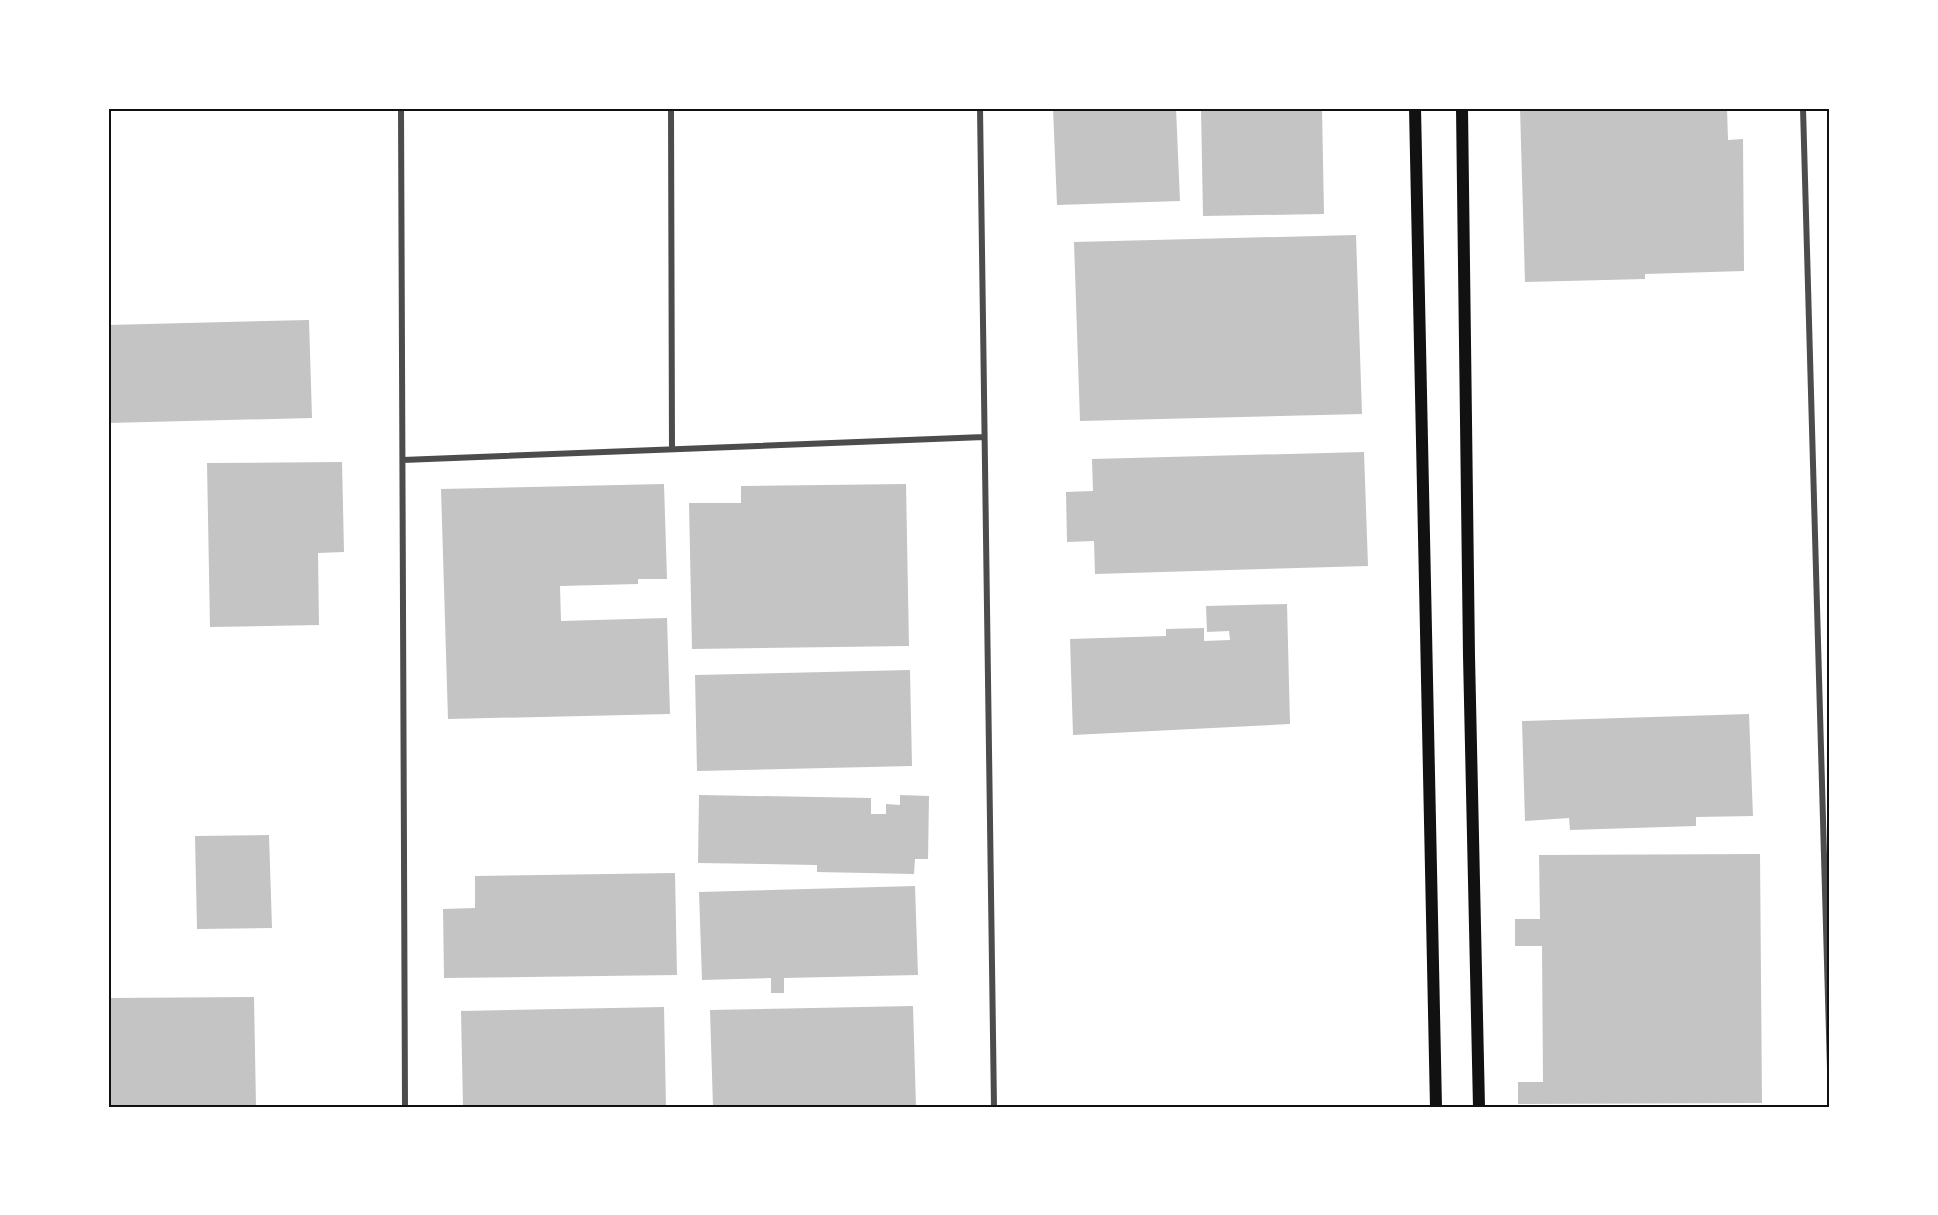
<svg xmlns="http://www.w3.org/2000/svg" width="1938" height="1215" font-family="'Source Sans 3',sans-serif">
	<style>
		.building { fill: #c4c4c4 }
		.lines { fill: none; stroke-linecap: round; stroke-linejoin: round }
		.minor { stroke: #4c4c4c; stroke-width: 6 }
		.secondary { stroke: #111; stroke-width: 12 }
		.neatline { fill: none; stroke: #111; stroke-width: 2 }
	</style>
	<rect width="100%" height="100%" fill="#fff"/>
	<path class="building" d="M 1053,108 L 1176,108 L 1180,201 L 1057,205 Z
		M 1201,108 L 1322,108 L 1324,214 L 1203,216 Z
		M 1520,108 L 1727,108 L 1728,140 L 1743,139 L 1744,271 L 1645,274 L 1645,279 L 1525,282 Z
		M 1356,235 L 1362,414 L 1080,421 L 1074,242 Z
		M 309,320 L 312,418 L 108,423 L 108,325 Z
		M 1364,452 L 1368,566 L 1095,574 L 1094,541 L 1067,542 L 1066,492 L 1093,491 L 1092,459 Z
		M 342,462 L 344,552 L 318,553 L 319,625 L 210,627 L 207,463 Z
		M 664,484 L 667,579 L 638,579 L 638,584 L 560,586 L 561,621 L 667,618 L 670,714 L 448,719 L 441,489 Z
		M 906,484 L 909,646 L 692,649 L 689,503 L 741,503 L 741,486 Z
		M 1287,604 L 1290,724 L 1073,735 L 1070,639 L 1166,636 L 1166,629 L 1204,628 L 1204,641 L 1230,640 L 1229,631 L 1207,632 L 1206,606 Z
		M 910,670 L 912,766 L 697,771 L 695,675 Z
		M 1749,714 L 1753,816 L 1696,817 L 1696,826 L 1570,830 L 1569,818 L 1525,821 L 1522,721 Z
		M 699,795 L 871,798 L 871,814 L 886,814 L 886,804 L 900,805 L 900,795 L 929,796 L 928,859 L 915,859 L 914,874 L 817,872 L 817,865 L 698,863 Z
		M 269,835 L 272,928 L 197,929 L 195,836 Z
		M 1760,854 L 1762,1103 L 1518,1104 L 1518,1082 L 1543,1082 L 1542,946 L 1515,946 L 1515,919 L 1540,919 L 1539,855 Z
		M 675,873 L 677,975 L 444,978 L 443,909 L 475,908 L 475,876 Z
		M 915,886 L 918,975 L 784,978 L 784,993 L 771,993 L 771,978 L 702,980 L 699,892 Z
		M 254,997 L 256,1107 L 108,1107 L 109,998 Z
		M 913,1006 L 916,1107 L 713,1107 L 710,1010 Z
		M 664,1007 L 666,1107 L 463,1107 L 461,1011 Z"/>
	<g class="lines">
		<path class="minor" d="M 401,108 L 405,1107
			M 671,108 L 672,449
			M 980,108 L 994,1107
			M 1803,108 L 1830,1069
			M 403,460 L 984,437"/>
		<path class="secondary" d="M 1415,108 L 1436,1107
			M 1462,108 L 1469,656 L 1479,1107"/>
	</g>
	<rect width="1938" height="1215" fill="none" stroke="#ffffff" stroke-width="219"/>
	<rect x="110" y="110" width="1718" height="996" class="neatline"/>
</svg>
